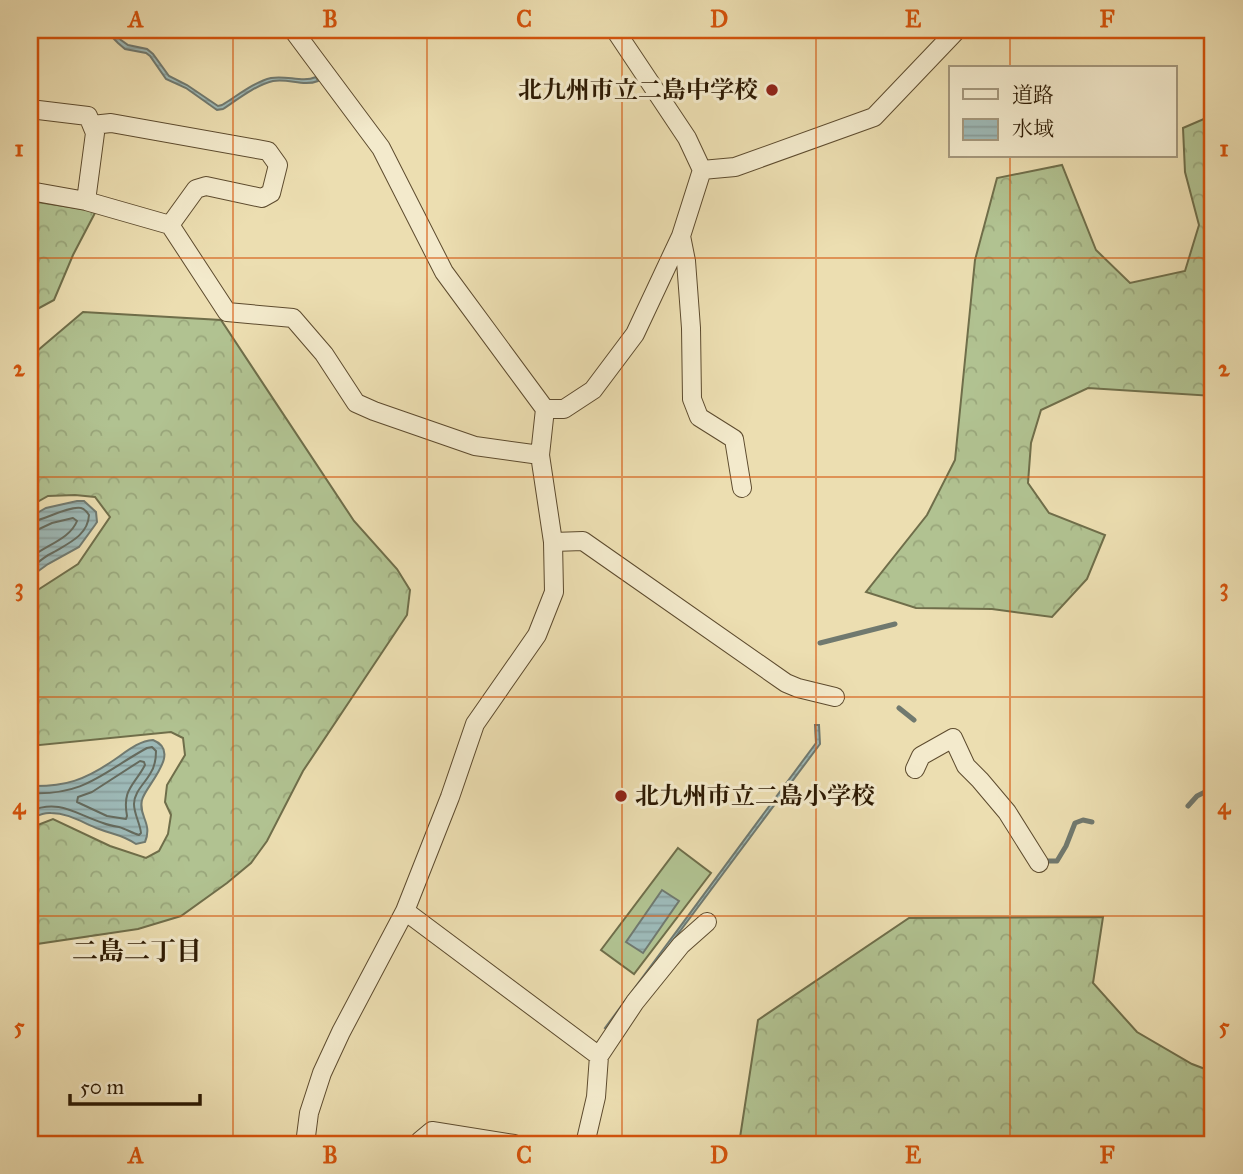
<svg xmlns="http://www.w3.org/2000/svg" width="1243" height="1174" font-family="'IM FELL Great Primer','Noto Serif JP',serif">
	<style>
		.grass { fill: #b1c291; stroke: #6f6e4a; stroke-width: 2 }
		.forest { fill: url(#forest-crowns); stroke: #6f6e4a; stroke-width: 2 }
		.water { fill: url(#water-rules); stroke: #70796f; stroke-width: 2 }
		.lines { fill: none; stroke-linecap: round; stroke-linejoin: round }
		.shore { stroke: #656a5d; stroke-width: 2 }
		.stream { stroke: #70796f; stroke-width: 5 }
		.street-casing { stroke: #5d4b2e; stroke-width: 20 }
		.street { stroke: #f3eacc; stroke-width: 18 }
		.grid { fill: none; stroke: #d5530b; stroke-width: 2; stroke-opacity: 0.55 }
		.poi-dot { fill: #8f2418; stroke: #f3eacc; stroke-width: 2.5 }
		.labels { text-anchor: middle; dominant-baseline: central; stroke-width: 6; stroke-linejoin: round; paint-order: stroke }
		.poi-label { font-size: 24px; font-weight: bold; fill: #2d1a03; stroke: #f3eacc; text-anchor: end }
		.neighbourhood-label { font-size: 26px; font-weight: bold; fill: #2d1a03; stroke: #f3eacc }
		.neatline { fill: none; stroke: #d5530b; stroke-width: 2.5 }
		.grid-label { font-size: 23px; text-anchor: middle; font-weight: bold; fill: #d5530b }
	</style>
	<defs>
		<pattern id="forest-crowns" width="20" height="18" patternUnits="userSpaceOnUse" patternTransform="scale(1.75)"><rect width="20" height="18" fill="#b1c291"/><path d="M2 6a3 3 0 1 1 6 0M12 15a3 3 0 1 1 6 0" fill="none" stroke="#99a67b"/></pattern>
		<pattern id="water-rules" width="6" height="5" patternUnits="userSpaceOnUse" patternTransform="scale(1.75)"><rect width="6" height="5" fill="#9db9b7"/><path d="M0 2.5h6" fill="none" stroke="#889e9c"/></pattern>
	</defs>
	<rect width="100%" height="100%" fill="#ecdeb1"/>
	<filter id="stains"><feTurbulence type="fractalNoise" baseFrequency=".00286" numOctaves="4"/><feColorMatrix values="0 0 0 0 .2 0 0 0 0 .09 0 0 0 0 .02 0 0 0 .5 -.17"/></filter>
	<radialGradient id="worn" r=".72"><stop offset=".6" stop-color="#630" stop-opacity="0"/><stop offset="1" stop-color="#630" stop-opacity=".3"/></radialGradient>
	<path class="grass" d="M 678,848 L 711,873 L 634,974 L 601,950 Z"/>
	<path class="forest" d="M 1213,115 L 1213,396 L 1088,388 L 1041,410 L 1031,443 L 1028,483 L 1049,513 L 1105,535 L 1087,579 L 1052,617 L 992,609 L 916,608 L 866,592 L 927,515 L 955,460 L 975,260 L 997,178 L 1062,165 L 1096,250 L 1130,283 L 1185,271 L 1199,225 L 1185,172 L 1183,128 Z
		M 31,201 L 96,211 L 73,255 L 54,300 L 30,313 L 30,202 Z
		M 83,312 L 221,320 L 354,521 L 397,569 L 410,590 L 407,615 L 303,771 L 267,841 L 251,863 L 227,883 L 181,916 L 138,929 L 30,945 L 30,828 L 53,819 L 110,846 L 146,858 L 159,851 L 168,834 L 171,815 L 165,802 L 167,785 L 185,755 L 183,738 L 171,732 L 30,746 L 30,595 L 78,564 L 110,517 L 95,497 L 75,495 L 48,496 L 30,506 L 30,357 Z
		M 1103,917 L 1093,983 L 1137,1032 L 1192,1064 L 1213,1072 L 1213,1144 L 739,1144 L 758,1020 L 909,918 Z"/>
	<path class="water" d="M 110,30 L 113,30 L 121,40 L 128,45 L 147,49 L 153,54 L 169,76 L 187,85 L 218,106 L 222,105 C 237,96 254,82 271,78 C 287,75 302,83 316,77 L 318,81 C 303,87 289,78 273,81 C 256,85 238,99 223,109 L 217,110 L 186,88 L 166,79 L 150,56 L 146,53 L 125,49 L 118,43 L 112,37 Z
		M 77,501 L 84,501 L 96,512 L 97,522 L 95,525 L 79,547 L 48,564 L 30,577 L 30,517 L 46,508 Z
		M 815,725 L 819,725 L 820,744 L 630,998 L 608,1030 L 605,1028 L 816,743 Z
		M 153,740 C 183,752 145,786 142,800 C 138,816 153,823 145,842 L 136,844 C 121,834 114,835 99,829 C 83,823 69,813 51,813 C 43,812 37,816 30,819 L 30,786 C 65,787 85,780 114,760 C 126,752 138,741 153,740 Z
		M 662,890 L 679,901 L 643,953 L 626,942 Z"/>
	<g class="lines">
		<path class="shore" d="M 30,522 C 43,521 67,506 81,508 C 85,509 87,512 89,515 C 88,535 69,543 54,552 C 45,556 38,562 30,569
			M 30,531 L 37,530 L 52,523 L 73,518 L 77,521 C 70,539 46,545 30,558
			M 140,761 L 144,762 L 145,765 C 134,786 122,789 127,816 L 126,819 L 107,816 L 77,802 L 78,797 L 92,792 Z
			M 30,793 C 85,796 103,772 147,748 L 152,747 L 156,751 C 156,759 155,767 150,774 C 145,783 134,792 134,804 C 134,814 140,823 141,833 L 139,835 C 132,833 126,829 119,827 C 113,826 108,825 103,823 C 75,814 60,799 30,811"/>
		<path class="stream" d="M 820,643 L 895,624
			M 899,708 L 914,720
			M 1188,806 L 1197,796 L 1213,788
			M 1043,861 L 1057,861 L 1066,846 L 1075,823 L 1083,820 L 1092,822"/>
		<defs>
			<path id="street" d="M 293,30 L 381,148 L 444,272 L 545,409 L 540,455 L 553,542 L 554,592 L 537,635 L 475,724 L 450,797 L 405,911 L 341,1032 L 322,1073 L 309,1113 L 305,1144
				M 30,109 L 88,116 L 95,133 L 86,201
				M 92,125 L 111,123 L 268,151 L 278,165 L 271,193 L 262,198 L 206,186 L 196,189 L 170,225
				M 702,170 L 735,167 L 874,117 L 957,30
				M 30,191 L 86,201 L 170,225 L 227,312 L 293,318 L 324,354 L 356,403 L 374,411 L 475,446 L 540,455
				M 681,236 L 686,261 L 691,328 L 692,399 L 699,417 L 734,439 L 742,488
				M 545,409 L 564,409 L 593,390 L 635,334 L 681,236 L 702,170 L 687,138 L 615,30
				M 553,542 L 583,541 L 786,683 L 798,688 L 835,697
				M 915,769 L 921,756 L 953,738 L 966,766 L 980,780 L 1007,812 L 1039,863
				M 405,911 L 599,1056
				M 419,1144 L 420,1141 L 432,1131 L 514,1144
				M 585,1144 L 596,1097 L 599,1056 L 635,1002 L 681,945 L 707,922"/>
		</defs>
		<use href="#street" class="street-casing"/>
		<use href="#street" class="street"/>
	</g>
	<path class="grid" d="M 233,30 L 233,1144M 427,30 L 427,1144M 622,30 L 622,1144M 816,30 L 816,1144M 1010,30 L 1010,68M 1010,156 L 1010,1144M 30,258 L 1213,258M 30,477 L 1213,477M 30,697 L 1213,697M 30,916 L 1213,916"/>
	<g class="poi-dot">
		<circle cx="772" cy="90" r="7"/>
		<circle cx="621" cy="796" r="7"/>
	</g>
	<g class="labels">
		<g class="poi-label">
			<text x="758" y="90">北九州市立二島中学校</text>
			<text x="635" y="796" text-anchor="start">北九州市立二島小学校</text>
		</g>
		<g class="neighbourhood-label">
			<text x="137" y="951">二島二丁目</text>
		</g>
	</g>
	<rect width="1243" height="1174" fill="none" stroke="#ecdeb1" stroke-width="77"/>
	<rect x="949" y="66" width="228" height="91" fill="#f3eacc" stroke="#a4977c" stroke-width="2"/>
	<rect x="963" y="89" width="35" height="10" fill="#f3eacc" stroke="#a4977c" stroke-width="2"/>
	<text x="1012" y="102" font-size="21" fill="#2d1a03">道路</text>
	<rect x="963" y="119" width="35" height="21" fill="url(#water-rules)" stroke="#a4977c" stroke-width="2"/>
	<text x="1012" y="136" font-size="21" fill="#2d1a03">水域</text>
	<path d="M70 1094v10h130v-10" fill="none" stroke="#2d1a03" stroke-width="3.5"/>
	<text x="80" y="1094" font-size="21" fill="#2d1a03" stroke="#f3eacc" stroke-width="5" paint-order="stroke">50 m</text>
	<rect x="38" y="38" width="1166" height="1098" class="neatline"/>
	<g class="grid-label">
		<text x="136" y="27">A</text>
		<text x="330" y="27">B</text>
		<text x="524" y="27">C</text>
		<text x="719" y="27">D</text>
		<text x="913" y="27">E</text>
		<text x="1107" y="27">F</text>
		<text x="19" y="156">1</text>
		<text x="1224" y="156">1</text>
		<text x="19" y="376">2</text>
		<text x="1224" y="376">2</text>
		<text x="19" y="595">3</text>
		<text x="1224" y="595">3</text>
		<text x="19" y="814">4</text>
		<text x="1224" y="814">4</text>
		<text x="19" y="1034">5</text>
		<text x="1224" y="1034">5</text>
		<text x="136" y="1163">A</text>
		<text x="330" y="1163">B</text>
		<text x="524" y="1163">C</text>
		<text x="719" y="1163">D</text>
		<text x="913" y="1163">E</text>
		<text x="1107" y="1163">F</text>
	</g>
	<rect width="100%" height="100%" filter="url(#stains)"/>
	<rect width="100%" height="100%" fill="url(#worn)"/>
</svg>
